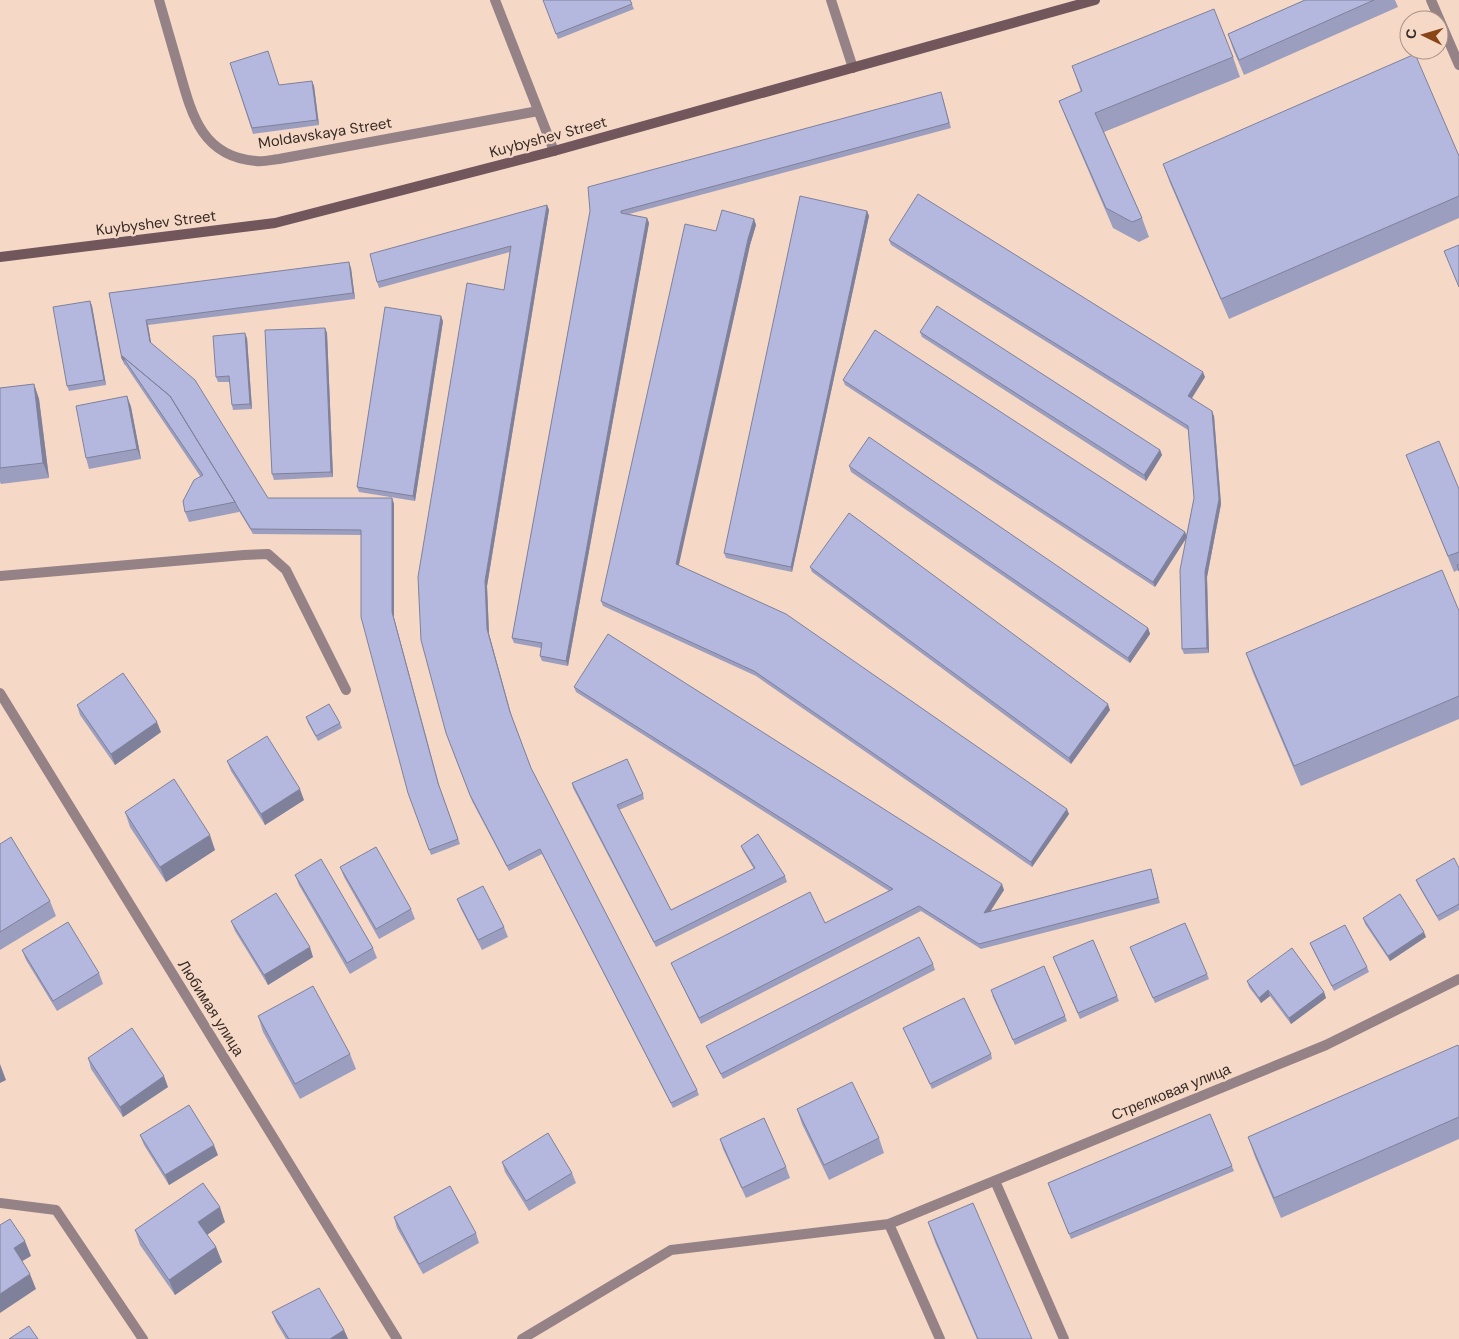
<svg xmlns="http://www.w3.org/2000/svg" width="1459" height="1339" font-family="'DM Sans',sans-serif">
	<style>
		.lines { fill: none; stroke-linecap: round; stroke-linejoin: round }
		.service { stroke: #958286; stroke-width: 10 }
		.minor { stroke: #958286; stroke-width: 10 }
		.secondary { stroke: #71565c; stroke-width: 10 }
		.wall { fill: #9c9ebf }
		.shaded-wall { fill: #7f819b }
		.building { fill: #b5b8de; stroke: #7f819b }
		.labels { text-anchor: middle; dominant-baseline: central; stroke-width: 4.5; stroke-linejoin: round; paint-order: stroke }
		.street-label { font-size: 15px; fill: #362b25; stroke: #f6d8c7 }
	</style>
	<rect width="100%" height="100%" fill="#f6d8c7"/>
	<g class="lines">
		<path class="service" d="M 995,1181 L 1064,1339"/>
		<path class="minor" d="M 159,0 C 166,24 173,49 180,73 C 192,116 203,157 256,161 C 263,162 271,160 279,159 L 538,111
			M 495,0 L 554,151
			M 831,0 L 853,68
			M 1431,0 L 1459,65
			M 0,576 L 244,555 L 268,554 L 286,570 L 346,690
			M 0,693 L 397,1339
			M 0,1203 L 56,1210 L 143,1339
			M 889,1224 L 940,1339
			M 522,1339 L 671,1250 L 889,1224 L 1326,1045 L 1459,979"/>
		<path class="secondary" d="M 0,257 L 275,223 L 554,151 L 1095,0"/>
	</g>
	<path class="wall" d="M 543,0 L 630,0 L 634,9 L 558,39 Z
		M 1305,0 L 1395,0 L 1398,7 L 1244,75 L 1233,49 L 1228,34 Z
		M 1233,57 L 1240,77 L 1104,132 L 1142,218 L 1149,237 L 1139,242 L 1113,228 L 1067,121 L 1059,101 L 1081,92 L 1072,66 Z
		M 230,63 L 279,85 L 314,86 L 319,125 L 253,134 Z
		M 943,98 L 951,128 L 629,214 L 647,218 L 649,223 L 568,666 L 542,661 L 540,656 L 541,648 L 514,643 L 512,638 L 590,211 Z
		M 1459,156 L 1459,218 L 1229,319 L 1170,183 L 1163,164 Z
		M 547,205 L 549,210 L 487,586 L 489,634 L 512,717 L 531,768 L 697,1090 L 699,1095 L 673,1108 L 542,854 L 509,871 L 472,801 L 448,738 L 504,290 L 510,252 L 379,288 L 377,282 Z
		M 867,211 L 869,216 L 792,572 L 726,558 L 724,553 Z
		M 754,219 L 756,225 L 750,245 L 678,565 L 1069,814 L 1032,867 L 756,676 L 603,606 L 601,601 L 716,231 Z
		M 889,240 L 1205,377 L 1192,398 L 1214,416 L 1221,504 L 1207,577 L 1209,653 L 1184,654 L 1182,649 L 1186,538 L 1155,587 L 845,385 L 843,380 L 1185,532 L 1186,537 L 1194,498 L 1188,430 L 891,245 Z
		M 351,268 L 355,299 L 148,325 L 151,343 L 268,498 L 392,498 L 394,504 L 394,618 L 440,788 L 460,844 L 431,855 L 408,793 L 361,535 L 253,534 L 239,511 L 239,512 L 189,522 L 185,512 L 200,476 L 126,366 L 124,364 L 122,359 L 109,293 Z
		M 90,301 L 92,306 L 106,385 L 69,391 L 67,386 Z
		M 443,321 L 415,501 L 359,492 L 357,487 Z
		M 325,328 L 327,333 L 333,477 L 274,480 L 272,474 Z
		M 920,332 L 1160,450 L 1162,455 L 1146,481 L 922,337 Z
		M 247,338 L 252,409 L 233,410 L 232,405 L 230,382 L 218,382 L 216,377 Z
		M 34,384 L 39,399 L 49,478 L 1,484 L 0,482 L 0,388 Z
		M 127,396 L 131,407 L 141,459 L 89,469 L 86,458 Z
		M 1406,455 L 1459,489 L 1459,572 L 1458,570 L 1454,572 Z
		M 849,466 L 1148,628 L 1150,634 L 1130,663 L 851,472 Z
		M 810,567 L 1110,710 L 1071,764 L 812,572 Z
		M 1459,611 L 1459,719 L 1301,786 L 1253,673 L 1246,653 Z
		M 574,687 L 1004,890 L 990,911 L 1151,869 L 1160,903 L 981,949 L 921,911 L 701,1024 L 671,963 L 825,923 L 889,891 L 576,692 Z
		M 77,705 L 161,732 L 115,765 L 80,715 Z
		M 306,717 L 340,723 L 342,728 L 318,741 L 308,723 Z
		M 227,761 L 304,800 L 265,825 L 231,771 Z
		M 572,783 L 643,794 L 644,799 L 619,810 L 671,910 L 754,869 L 743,851 L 741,846 L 785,876 L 787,882 L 656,947 L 573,788 Z
		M 125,812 L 215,850 L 166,882 L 130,827 Z
		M 0,844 L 50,901 L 56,916 L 0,950 Z
		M 340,867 L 411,909 L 415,919 L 379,939 L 344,877 Z
		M 1459,868 L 1459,910 L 1439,921 L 1418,885 L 1416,880 Z
		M 295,875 L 373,948 L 377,958 L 350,974 L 299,885 Z
		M 457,899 L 504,927 L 508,937 L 482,950 L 461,909 Z
		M 1363,918 L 1426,937 L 1390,961 L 1365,924 Z
		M 231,921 L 313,957 L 268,985 L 235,931 Z
		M 1310,943 L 1367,967 L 1369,972 L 1334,991 L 1312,948 Z
		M 22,950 L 99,973 L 103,984 L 57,1011 L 26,960 Z
		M 1132,952 L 1207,974 L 1209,979 L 1155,1003 Z
		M 1055,962 L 1117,996 L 1119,1001 L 1080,1019 Z
		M 933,964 L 935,970 L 723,1079 L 708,1051 L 706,1046 Z
		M 1247,981 L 1324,992 L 1326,998 L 1291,1024 L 1270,996 L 1261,1003 L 1249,987 Z
		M 992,995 L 1065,1016 L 1067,1021 L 1015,1045 Z
		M 258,1016 L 350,1054 L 356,1069 L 300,1099 L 263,1032 Z
		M 903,1028 L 991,1054 L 992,1059 L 932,1089 Z
		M 1459,1047 L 1459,1139 L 1281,1218 L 1255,1157 L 1248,1137 Z
		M 88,1058 L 168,1087 L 123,1117 L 91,1069 Z
		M 797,1109 L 879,1138 L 884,1153 L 829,1180 L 802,1124 Z
		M 1210,1114 L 1234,1171 L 1071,1239 L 1048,1183 Z
		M 140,1135 L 218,1155 L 169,1185 L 144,1145 Z
		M 720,1139 L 786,1167 L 790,1178 L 746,1198 L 723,1149 Z
		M 502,1162 L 572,1173 L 576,1183 L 529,1211 L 505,1172 Z
		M 394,1217 L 476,1233 L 479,1243 L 423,1274 L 397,1228 Z
		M 225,1222 L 207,1235 L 216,1247 L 222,1262 L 175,1295 L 140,1245 L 135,1230 Z
		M 928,1222 L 1032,1339 L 977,1339 L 935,1242 Z
		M 272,1312 L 344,1330 L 348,1339 L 286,1339 L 276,1322 Z"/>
	<path class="shaded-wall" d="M 312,81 L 314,86 L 319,125 L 317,120 Z
		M 547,205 L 549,210 L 487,586 L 489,634 L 512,718 L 487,629 L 485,581 Z
		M 867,211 L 869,216 L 792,572 L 791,567 Z
		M 647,218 L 649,223 L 568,666 L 566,661 Z
		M 754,219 L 756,225 L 750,245 L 678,569 L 676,564 L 748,239 Z
		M 349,262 L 351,268 L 355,299 L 353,293 Z
		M 90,301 L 92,306 L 106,385 L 104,380 Z
		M 441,316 L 443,321 L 415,501 L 413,496 Z
		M 146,320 L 148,325 L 152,348 L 150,342 Z
		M 325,328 L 327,333 L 333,477 L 331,472 Z
		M 245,333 L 247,338 L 252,409 L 250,404 Z
		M 1203,372 L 1205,377 L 1190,401 L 1188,396 Z
		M 34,384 L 39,399 L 49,478 L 43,463 Z
		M 127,396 L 131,407 L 141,459 L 137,449 Z
		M 1212,411 L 1214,416 L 1221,504 L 1207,577 L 1209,653 L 1207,648 L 1205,572 Z
		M 1160,450 L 1162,455 L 1146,481 L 1144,475 Z
		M 392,498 L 394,504 L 394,618 L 440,788 L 392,612 Z
		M 1185,532 L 1187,537 L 1155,587 L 1153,582 Z
		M 1148,628 L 1150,634 L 1130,663 L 1128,658 Z
		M 1108,704 L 1110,710 L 1071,764 L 1069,758 Z
		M 157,722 L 161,732 L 115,765 L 111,754 Z
		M 300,789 L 304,800 L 265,825 L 261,814 Z
		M 1067,809 L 1069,814 L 1032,867 L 1031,862 Z
		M 210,835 L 215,850 L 166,882 L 160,867 Z
		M 1002,884 L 1004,890 L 986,918 L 984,913 Z
		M 1424,932 L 1426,937 L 1390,961 L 1388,956 Z
		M 310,947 L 313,957 L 268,985 L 264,975 Z
		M 1268,990 L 1270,996 L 1261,1003 L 1259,998 Z
		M 1324,992 L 1326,998 L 1291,1024 L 1289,1018 Z
		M 0,1064 L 6,1080 L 0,1083 Z
		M 164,1076 L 168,1087 L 123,1117 L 120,1107 Z
		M 214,1145 L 218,1155 L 169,1185 L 165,1175 Z
		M 220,1207 L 225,1222 L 204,1237 L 198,1222 Z
		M 25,1241 L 31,1256 L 19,1263 L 14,1248 Z
		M 216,1247 L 222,1262 L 175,1295 L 169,1280 Z
		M 30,1274 L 36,1289 L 0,1313 L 0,1294 Z
		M 344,1330 L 348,1339 L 330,1339 Z"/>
	<path class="building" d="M 543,0 L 630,0 L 632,4 L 556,34 Z
		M 1305,0 L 1374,0 L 1239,60 L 1228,34 Z
		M 1214,9 L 1233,57 L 1095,113 L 1142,218 L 1132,222 L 1106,208 L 1059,101 L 1082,91 L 1072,66 Z
		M 268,51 L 279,85 L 312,81 L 317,120 L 252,128 L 230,63 Z
		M 1415,54 L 1459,156 L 1459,196 L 1221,299 L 1163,164 Z
		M 941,92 L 949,123 L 621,211 L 621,213 L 647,218 L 566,661 L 540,656 L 542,643 L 512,638 L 590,211 L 588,187 Z
		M 918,194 L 1203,372 L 1188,396 L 1212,411 L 1219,499 L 1205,572 L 1207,648 L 1182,649 L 1180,570 L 1194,498 L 1188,426 L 889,240 Z
		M 800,196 L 867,211 L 791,567 L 724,553 Z
		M 547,205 L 485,581 L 487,629 L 510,712 L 531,768 L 697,1090 L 671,1103 L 540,849 L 507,866 L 470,795 L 446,733 L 421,640 L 418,577 L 467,283 L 504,290 L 511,246 L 377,282 L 370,254 Z
		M 722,210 L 754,219 L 748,239 L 676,564 L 786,614 L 1067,809 L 1031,862 L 754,671 L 601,601 L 685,224 L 716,231 Z
		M 1459,245 L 1459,287 L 1444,251 Z
		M 349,262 L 353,293 L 146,320 L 150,342 L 195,380 L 268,498 L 392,498 L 392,612 L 438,783 L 458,839 L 429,850 L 408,793 L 361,617 L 361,530 L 251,529 L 237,506 L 235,502 L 170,396 L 122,356 L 124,361 L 122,359 L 109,293 Z
		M 90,301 L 104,380 L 67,386 L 53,307 Z
		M 937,306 L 1160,450 L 1144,475 L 920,332 Z
		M 385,307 L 441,316 L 413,496 L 357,487 Z
		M 325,328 L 331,472 L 272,474 L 265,330 Z
		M 875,330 L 1185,532 L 1153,582 L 843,380 Z
		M 245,333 L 250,404 L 232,405 L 229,376 L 216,377 L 213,336 Z
		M 122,356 L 170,396 L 235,502 L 185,512 L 183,501 L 194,480 L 203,475 Z
		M 34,384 L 43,463 L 0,468 L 0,388 Z
		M 127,396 L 137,449 L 86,458 L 76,406 Z
		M 869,437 L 1148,628 L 1128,658 L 849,466 Z
		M 1439,441 L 1459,489 L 1459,552 L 1448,556 L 1406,455 Z
		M 849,513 L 1108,704 L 1069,758 L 810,567 Z
		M 1459,564 L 1459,571 L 1457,565 Z
		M 1442,570 L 1459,611 L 1459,696 L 1294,766 L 1246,653 Z
		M 608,634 L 1002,884 L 984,913 L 1151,869 L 1158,898 L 979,944 L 919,906 L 699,1018 L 671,963 L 810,892 L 825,923 L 893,889 L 574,687 Z
		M 123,673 L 157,722 L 111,754 L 77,705 Z
		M 329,704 L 340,723 L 316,736 L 306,717 Z
		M 267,736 L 300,789 L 261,814 L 227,761 Z
		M 627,759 L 643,794 L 617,805 L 671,910 L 755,868 L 741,846 L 758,834 L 785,876 L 654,942 L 572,783 Z
		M 174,779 L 210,835 L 160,867 L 125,812 Z
		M 11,837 L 50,901 L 0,932 L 0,844 Z
		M 376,847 L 411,909 L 376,929 L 340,867 Z
		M 1454,858 L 1459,868 L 1459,904 L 1437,916 L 1416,880 Z
		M 321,859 L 373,948 L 347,963 L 295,875 Z
		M 483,886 L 504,927 L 478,940 L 457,899 Z
		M 276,893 L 310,947 L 264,975 L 231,921 Z
		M 1400,894 L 1424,932 L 1388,956 L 1363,918 Z
		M 68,922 L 99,973 L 53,1001 L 22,950 Z
		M 1185,923 L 1207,974 L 1153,998 L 1130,947 Z
		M 1345,925 L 1367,967 L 1332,986 L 1310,943 Z
		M 919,937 L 933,964 L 721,1074 L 706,1046 Z
		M 1093,940 L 1117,996 L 1078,1013 L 1053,957 Z
		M 1292,948 L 1324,992 L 1289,1018 L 1268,990 L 1259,998 L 1247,981 Z
		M 1044,966 L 1065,1016 L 1013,1040 L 991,990 Z
		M 313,986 L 350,1054 L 295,1084 L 258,1016 Z
		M 964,998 L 991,1054 L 930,1084 L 903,1028 Z
		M 132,1028 L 164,1076 L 120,1107 L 88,1058 Z
		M 1458,1045 L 1459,1047 L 1459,1117 L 1274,1198 L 1248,1137 Z
		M 852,1082 L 879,1138 L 824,1165 L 797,1109 Z
		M 189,1105 L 214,1145 L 165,1175 L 140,1135 Z
		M 1210,1114 L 1232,1166 L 1069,1234 L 1048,1183 Z
		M 764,1118 L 786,1167 L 742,1188 L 720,1139 Z
		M 548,1133 L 572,1173 L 526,1201 L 502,1162 Z
		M 203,1183 L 220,1207 L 198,1222 L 216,1247 L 169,1280 L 135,1230 Z
		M 450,1186 L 476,1233 L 419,1264 L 394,1217 Z
		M 973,1203 L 1032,1339 L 978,1339 L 928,1222 Z
		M 10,1219 L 25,1241 L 14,1248 L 30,1274 L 0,1294 L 0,1225 Z
		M 319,1288 L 344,1330 L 330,1339 L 289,1339 L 272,1312 Z
		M 29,1326 L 38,1339 L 9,1339 Z"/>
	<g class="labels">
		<g class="street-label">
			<text transform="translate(325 133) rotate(-9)">Moldavskaya Street</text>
			<text transform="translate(548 137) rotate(-15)">Kuybyshev Street</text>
			<text transform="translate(156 223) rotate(-7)">Kuybyshev Street</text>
			<text transform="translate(211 1008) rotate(58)">Любимая улица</text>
			<text transform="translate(1171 1092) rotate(-22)">Стрелковая улица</text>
		</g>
	</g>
	<g transform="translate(1424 35) rotate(275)"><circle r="24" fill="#f6d8c7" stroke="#a99386"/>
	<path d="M0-4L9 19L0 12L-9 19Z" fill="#894518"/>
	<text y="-8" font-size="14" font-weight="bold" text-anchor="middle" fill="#362b25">С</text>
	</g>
</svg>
